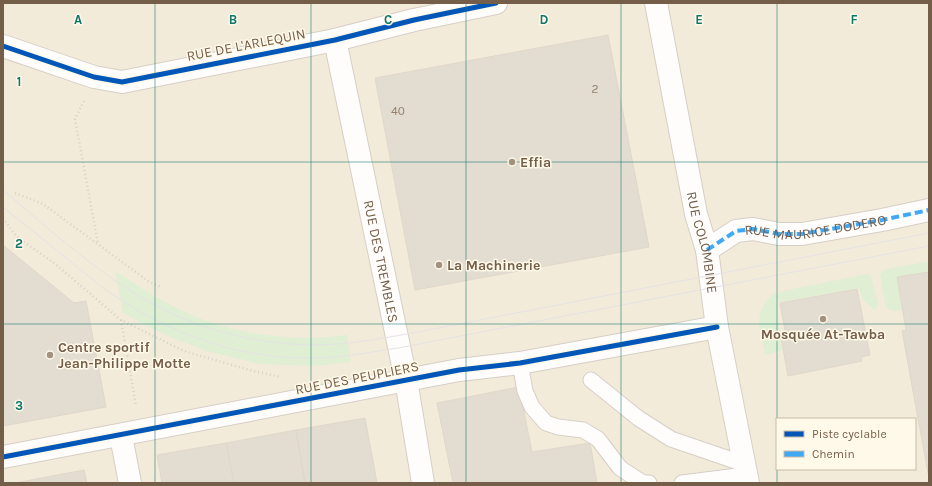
<svg xmlns="http://www.w3.org/2000/svg" width="932" height="486" font-family="Karla,sans-serif">
	<style>
		.residential { fill: #f2ebd9; fill-rule: evenodd }
		.green { fill: #e0eed4 }
		.building { fill: #e3dcd0; stroke: #e0d7cb }
		.lines { fill: none; stroke-linecap: round; stroke-linejoin: round }
		.lane-casing { stroke: #d6cfc6; stroke-width: 17 }
		.street-casing { stroke: #d6cfc6; stroke-width: 24 }
		.path { stroke: #d8d1c9; stroke-width: 2.5; stroke-dasharray: 1 3; stroke-linecap: butt }
		.lane { stroke: #fefdfc; stroke-width: 15 }
		.street { stroke: #fefdfc; stroke-width: 22 }
		.tram { stroke: #e5e2e4; stroke-width: 1 }
		.quiet { stroke: #3fa9f5; stroke-width: 4; stroke-dasharray: 8 4; stroke-linecap: butt }
		.cycleway-casing { stroke: #fff9ea; stroke-width: 8 }
		.cycleway { stroke: #0057b8; stroke-width: 5 }
		.grid { fill: none; stroke: #0f766e; stroke-width: 1; stroke-opacity: 0.55 }
		.poi-dot { fill: #a29281; stroke: #fff9ea; stroke-width: 1.5 }
		.labels { text-anchor: middle; dominant-baseline: central; stroke-width: 3; stroke-linejoin: round; paint-order: stroke }
		.number-label { font-size: 12px; fill: #92806d }
		.street-label { font-size: 14px; fill: #755e49; stroke: #fff9ea }
		.poi-label { font-size: 14px; font-weight: bold; fill: #755e49; stroke: #fff9ea; text-anchor: start }
		.grid-label { font-size: 13px; text-anchor: middle; font-weight: bold; fill: #0f766e; stroke: #fff9ea; stroke-width: 3; stroke-linejoin: round; paint-order: stroke }
	</style>
	<rect width="100%" height="100%" fill="#f7f3e9"/>
	<path class="residential" d="M 3,3 L 929,3 L 929,483 L 3,483 ZM 777,419 L 915,419 L 915,469 L 777,469 Z"/>
	<path class="green" d="M 929,261 L 929,272 L 897,277 L 902,310 C 895,311 891,312 886,307 L 880,275 L 883,270 Z
		M 115,271 C 137,285 159,300 183,311 C 233,335 293,342 347,335 L 351,362 L 314,366 L 260,364 L 206,351 L 163,334 L 123,313 Z
		M 867,274 L 871,276 L 878,304 L 875,310 L 863,300 L 859,288 L 780,302 L 777,296 L 778,303 L 777,314 L 784,350 L 765,355 C 759,327 752,312 775,292 L 776,295 L 783,291 Z"/>
	<path class="building" d="M 608,35 L 649,247 L 415,290 L 375,78 Z
		M 3,245 L 74,303 L 86,301 L 106,407 L 3,426 Z
		M 929,272 L 929,473 L 928,473 L 902,331 L 906,330 L 897,277 Z
		M 857,289 L 870,355 L 861,357 L 862,361 L 788,376 L 781,337 L 786,336 L 780,303 Z
		M 519,387 L 532,452 L 590,443 L 597,483 L 453,483 L 437,403 Z
		M 365,418 L 377,483 L 305,483 L 296,430 Z
		M 296,430 L 305,483 L 234,483 L 226,443 Z
		M 226,443 L 234,483 L 162,483 L 157,455 Z
		M 84,470 L 87,483 L 15,483 Z"/>
	<g class="lines">
		<defs>
			<path id="lane" d="M 520,363 L 525,391 L 532,407 L 546,423 L 558,427 L 583,430 L 598,439 L 620,468 L 643,483 L 649,483
				M 591,380 L 638,418 L 671,439 L 744,464
				M 682,483 L 746,475"/>
			<g id="street">
				<path id="s1" d="M 656,3 L 696,214 L 707,250 L 717,327 L 748,483"/>
				<path id="s2" d="M 335,40 L 406,380 L 423,483"/>
				<path d="M 3,46 L 94,77 L 122,82 L 335,40 L 414,20 L 496,3"/>
				<path id="s3" d="M 707,250 L 736,231 L 753,229 L 779,234 L 802,234 L 882,220 L 929,210"/>
				<path d="M 121,436 L 130,483"/>
				<path d="M 3,457 L 459,370 L 520,363 L 717,327"/>
			</g>
		</defs>
		<use href="#lane" class="lane-casing"/>
		<use href="#street" class="street-casing"/>
		<path class="path" d="M 84,101 L 75,119 L 98,244
			M 15,193 L 43,204 L 148,281 L 161,287
			M 3,218 L 17,237 L 54,263 L 121,320 L 184,351 L 249,370 L 281,377
			M 121,320 L 136,406"/>
		<use href="#lane" class="lane"/>
		<use href="#street" class="street"/>
		<path class="tram" d="M 3,190 C 48,228 96,272 148,301 C 198,330 255,344 313,345 C 348,345 384,338 418,332 L 929,233
			M 3,207 C 29,228 55,249 81,270 C 91,278 101,287 112,294 C 173,336 246,361 320,358 C 346,357 372,352 398,348 L 929,246"/>
		<path class="quiet" d="M 707,250 L 736,231 L 753,229 L 779,234 L 802,234 L 882,220 L 929,210"/>
		<defs>
			<path id="cycleway" d="M 3,46 L 94,77 L 122,82 L 335,40 L 414,20 L 496,3
				M 3,457 L 459,370 L 520,363 L 717,327"/>
		</defs>
		<use href="#cycleway" class="cycleway-casing"/>
		<use href="#cycleway" class="cycleway"/>
	</g>
	<path class="grid" d="M 155,3 L 155,483M 311,3 L 311,483M 466,3 L 466,483M 621,3 L 621,483M 777,3 L 777,483M 3,162 L 929,162M 3,324 L 929,324"/>
	<g class="poi-dot">
		<circle cx="512" cy="162" r="4"/>
		<circle cx="439" cy="265" r="4"/>
		<circle cx="823" cy="319" r="4"/>
		<circle cx="50" cy="355" r="4"/>
	</g>
	<g class="labels">
		<g class="number-label">
			<text x="595" y="89">2</text>
			<text x="398" y="111">40</text>
		</g>
		<g class="street-label">
			<text transform="translate(246 45) rotate(-11)">RUE DE L'ARLEQUIN</text>
			<text stroke="none"><textPath href="#s3" startOffset="115">RUE MAURICE DODERO</textPath></text>
			<text stroke="none"><textPath href="#s1" startOffset="244">RUE COLOMBINE</textPath></text>
			<text stroke="none"><textPath href="#s2" startOffset="226">RUE DES TREMBLES</textPath></text>
			<text transform="translate(357 378) rotate(-11)">RUE DES PEUPLIERS</text>
		</g>
		<g class="poi-label">
			<text x="520" y="162">Effia</text>
			<text x="447" y="265">La Machinerie</text>
			<text x="823" y="334" text-anchor="middle">Mosquée At-Tawba</text>
			<text x="58" y="347">Centre sportif<tspan x="58" dy="16">Jean-Philippe Motte</tspan></text>
		</g>
	</g>
	<g class="grid-label">
		<text x="78" y="24">A</text>
		<text x="233" y="24">B</text>
		<text x="388" y="24">C</text>
		<text x="544" y="24">D</text>
		<text x="699" y="24">E</text>
		<text x="854" y="24">F</text>
		<text x="19" y="86">1</text>
		<text x="19" y="248">2</text>
		<text x="19" y="410">3</text>
	</g>
	<rect width="932" height="486" fill="none" stroke="#755e49" stroke-width="8"/>
	<rect x="776" y="418" width="140" height="52" fill="#fff9ea" stroke="#c8bbaa"/>
	<rect x="784" y="431" width="20" height="6" fill="#0057b8" stroke="#c8bbaa"/>
	<text x="812" y="438" font-size="12" fill="#755e49">Piste cyclable</text>
	<rect x="784" y="451" width="20" height="6" fill="#3fa9f5" stroke="#c8bbaa"/>
	<text x="812" y="458" font-size="12" fill="#755e49">Chemin</text>
</svg>
